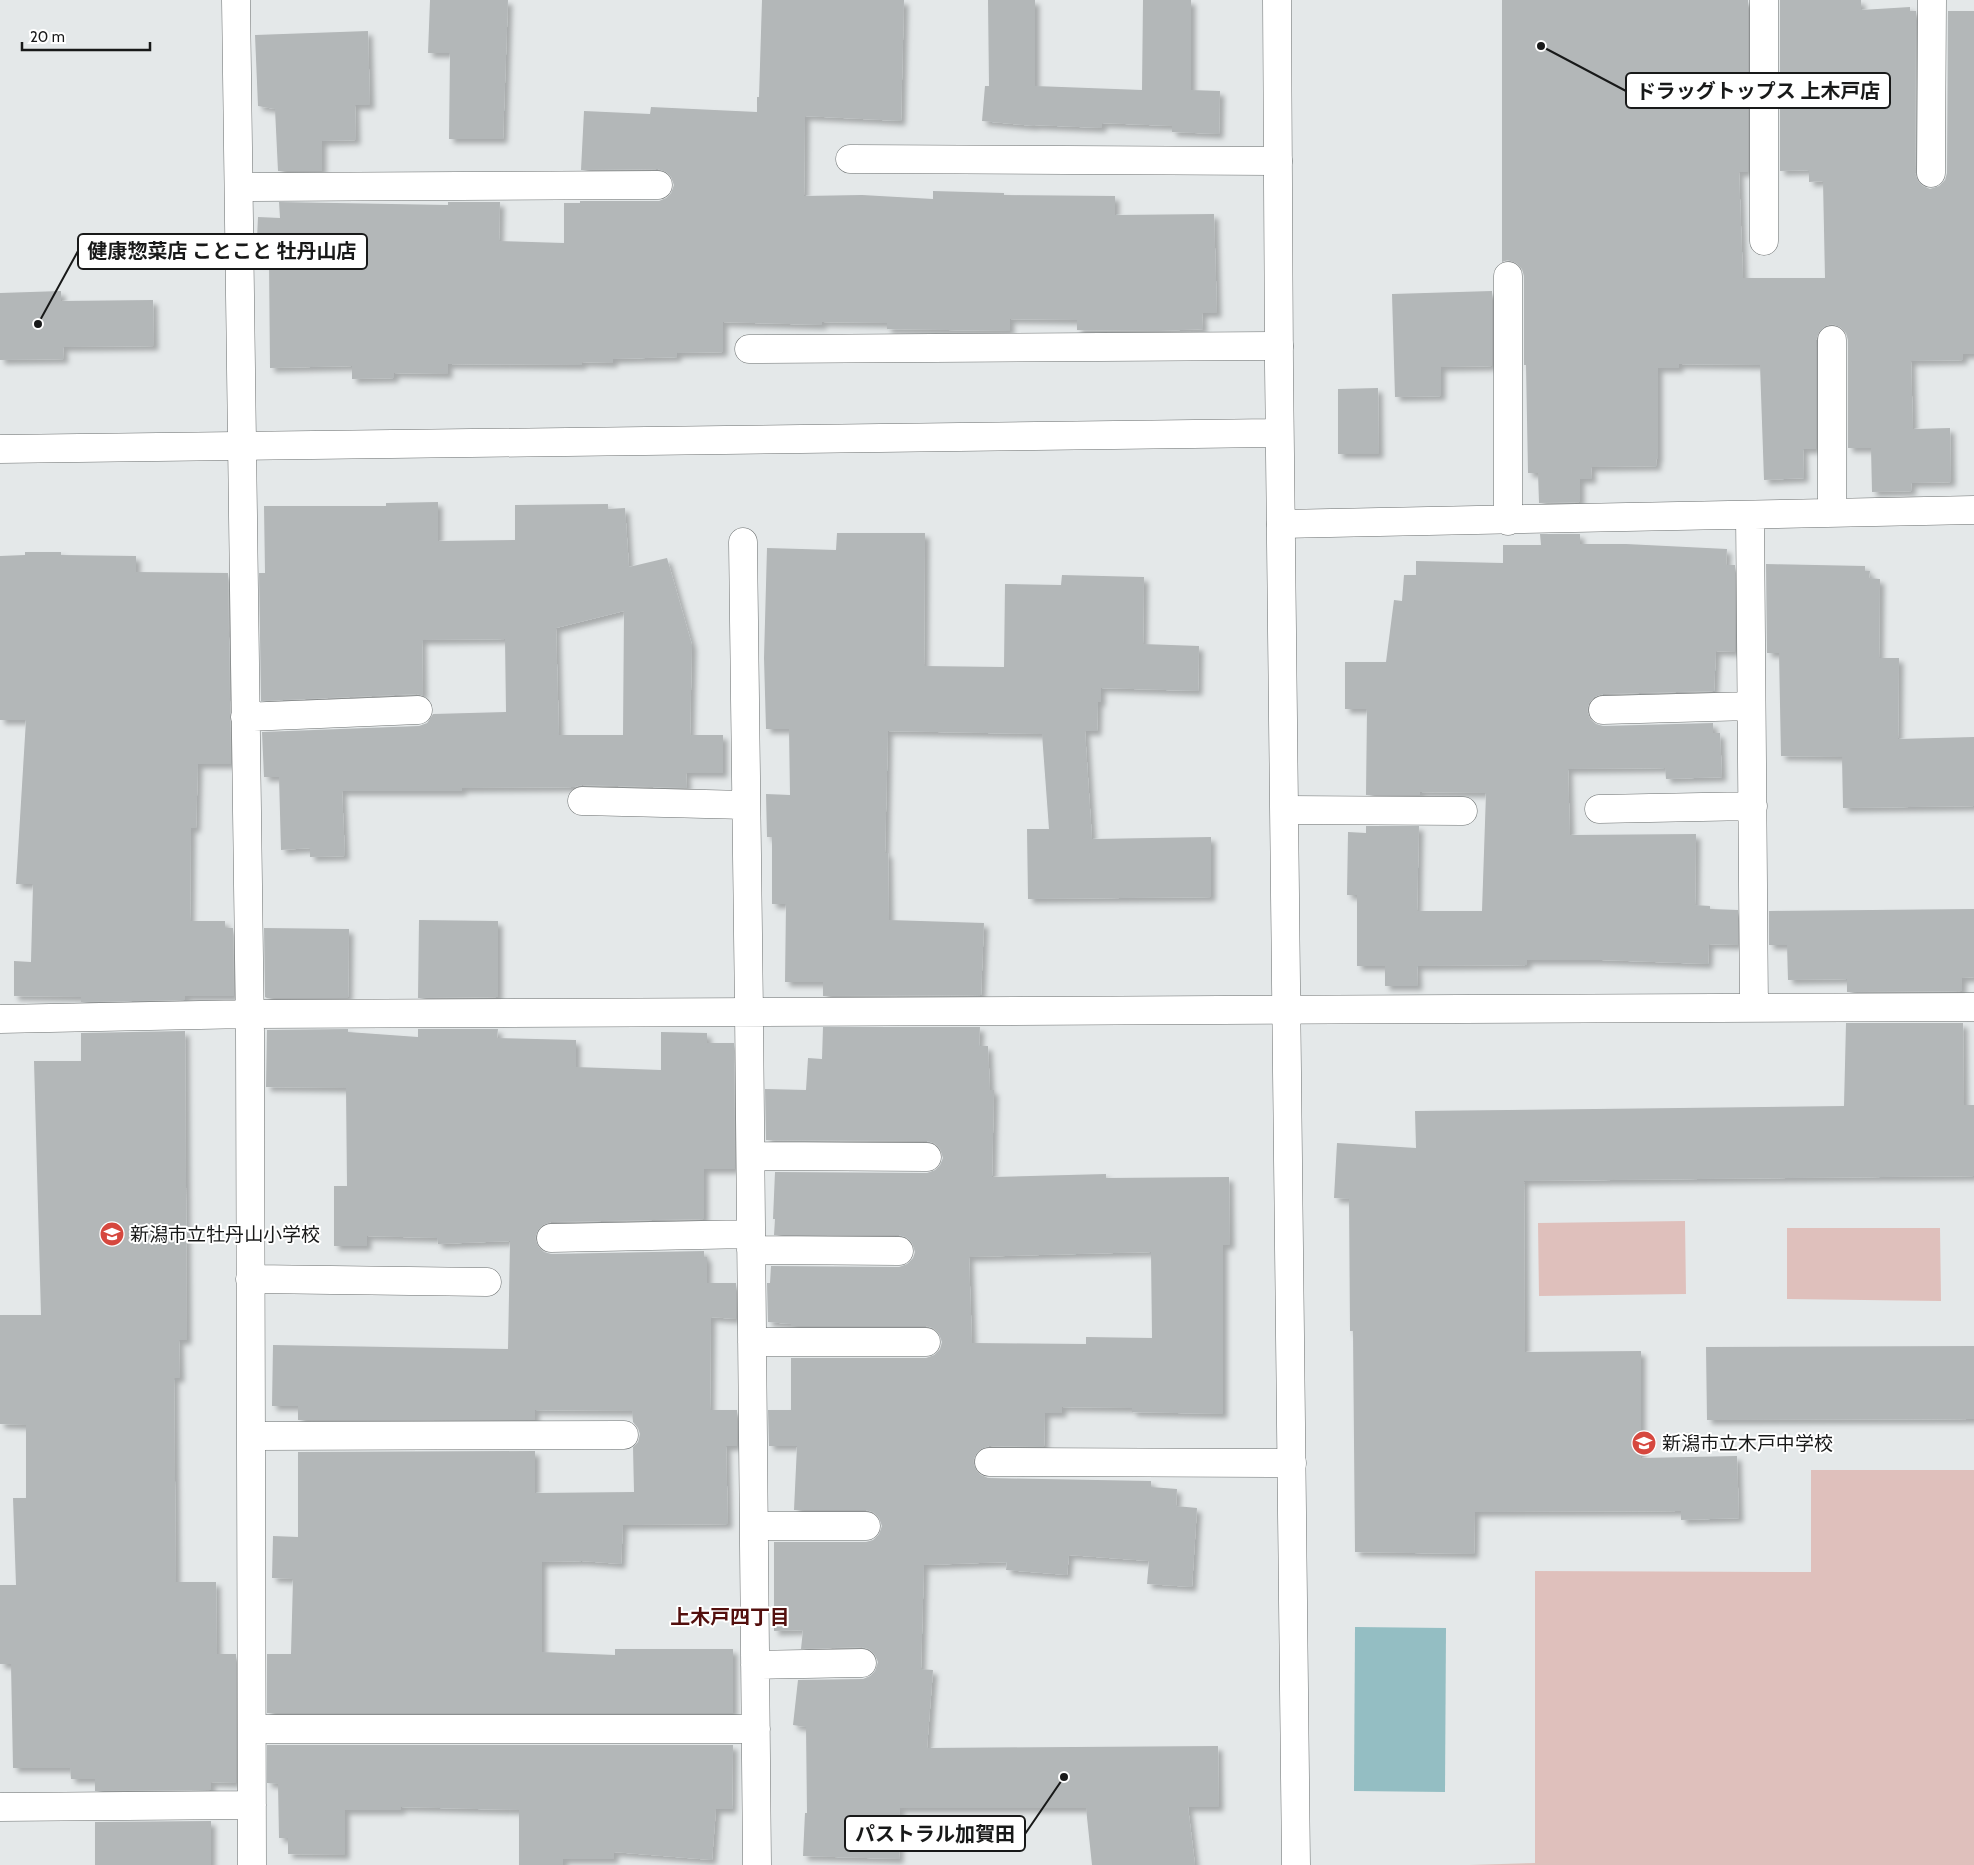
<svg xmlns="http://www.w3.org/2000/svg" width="1974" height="1865" font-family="Cabin,'Noto Sans JP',sans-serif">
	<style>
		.green { fill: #dfc0bc }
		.water { fill: #94bec3 }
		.building { fill: #b3b7b8; fill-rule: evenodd; filter: url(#shadow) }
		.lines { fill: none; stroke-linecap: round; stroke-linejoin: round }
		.minor-casing { stroke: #6b6f6f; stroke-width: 29 }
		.tertiary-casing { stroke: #6b6f6f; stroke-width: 29 }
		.minor { stroke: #fff; stroke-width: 28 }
		.tertiary { stroke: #fff; stroke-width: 28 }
		.labels { text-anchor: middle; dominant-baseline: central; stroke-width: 4; stroke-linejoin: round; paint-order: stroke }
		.poi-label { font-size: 19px; fill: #181919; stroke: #fff; text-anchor: start }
		.neighbourhood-label { font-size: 20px; font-weight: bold; fill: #530f0d; stroke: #fff }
		.leader { fill: none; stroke: #181919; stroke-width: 2 }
		.callout-dot { fill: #181919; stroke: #fff; stroke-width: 2 }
		.callout { fill: #fff; stroke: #181919; stroke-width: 2 }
		.callout-label { font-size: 20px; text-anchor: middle; font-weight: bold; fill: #181919 }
	</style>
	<defs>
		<filter id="shadow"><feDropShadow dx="4.5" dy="4.5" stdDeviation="2.5" flood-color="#0004"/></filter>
	</defs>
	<rect width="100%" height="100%" fill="#e4e8e9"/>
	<path class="green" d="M 1685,1221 L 1686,1294 L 1539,1296 L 1538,1223 Z
		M 1787,1228 L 1940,1228 L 1941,1301 L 1787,1299 Z
		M 1811,1470 L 1974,1470 L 1974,1865 L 1469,1865 L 1535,1863 L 1535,1571 L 1811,1572 Z"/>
	<path class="water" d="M 1355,1627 L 1446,1628 L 1445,1792 L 1354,1791 Z"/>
	<path class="building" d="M 430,0 L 508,0 L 503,139 L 449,139 L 450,53 L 428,53 Z
		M 762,0 L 904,0 L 901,121 L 805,116 L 804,196 L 862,195 L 933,199 L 933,191 L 1004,193 L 1004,195 L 1115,196 L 1115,215 L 1214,214 L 1217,313 L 1202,313 L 1203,329 L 1158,331 L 1077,330 L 1077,320 L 1010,319 L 1010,331 L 887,329 L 887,323 L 822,322 L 822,325 L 723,322 L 723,352 L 677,353 L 677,357 L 613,359 L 613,363 L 582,362 L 582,365 L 448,364 L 448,374 L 394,373 L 394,378 L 352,379 L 352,366 L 270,368 L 269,262 L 256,261 L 258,217 L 280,218 L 279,202 L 448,205 L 448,202 L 500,202 L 499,241 L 564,243 L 564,203 L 580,203 L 580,201 L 659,201 L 666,198 L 671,193 L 674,185 L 671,177 L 666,172 L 658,169 L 581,170 L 584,111 L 650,114 L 651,107 L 757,112 L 757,97 L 759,97 Z
		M 988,0 L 1035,0 L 1035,86 L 1142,90 L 1143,0 L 1191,0 L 1191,90 L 1220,91 L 1219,134 L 1172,132 L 1172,126 L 1102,123 L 1102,128 L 1034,125 L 1034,126 L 982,121 L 985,86 L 989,86 Z
		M 1502,0 L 1748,0 L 1748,172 L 1739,172 L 1743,278 L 1825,278 L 1823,181 L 1809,182 L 1809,170 L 1780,171 L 1780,0 L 1861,0 L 1861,10 L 1910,7 L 1910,11 L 1916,11 L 1915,173 L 1918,181 L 1923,186 L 1930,189 L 1939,186 L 1945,180 L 1947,173 L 1948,11 L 1974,11 L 1974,354 L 1963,354 L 1963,360 L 1911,361 L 1913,429 L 1950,428 L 1951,482 L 1911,483 L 1912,491 L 1872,492 L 1871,448 L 1848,448 L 1848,340 L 1846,333 L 1840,327 L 1832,324 L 1825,326 L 1819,332 L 1816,340 L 1816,449 L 1803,449 L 1804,478 L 1764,480 L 1760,365 L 1679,364 L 1679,368 L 1658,368 L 1658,459 L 1656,459 L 1657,466 L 1591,467 L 1592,479 L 1580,479 L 1580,502 L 1539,503 L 1538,473 L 1528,473 L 1526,365 L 1524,365 L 1524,276 L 1522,269 L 1516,263 L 1508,260 L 1502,262 Z
		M 368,31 L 370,105 L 355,105 L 356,140 L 322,141 L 322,171 L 278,171 L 275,109 L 258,106 L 255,35 Z
		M 61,291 L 61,301 L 153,300 L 154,346 L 63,347 L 64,359 L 0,360 L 0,293 Z
		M 1492,291 L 1492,366 L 1441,367 L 1441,396 L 1395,397 L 1392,294 Z
		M 1378,388 L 1379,454 L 1338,454 L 1338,389 Z
		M 438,502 L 438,541 L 515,540 L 515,505 L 608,504 L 608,509 L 625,508 L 629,567 L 667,558 L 692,645 L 690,735 L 723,735 L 723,773 L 686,773 L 687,788 L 582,785 L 574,787 L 462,788 L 462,791 L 342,791 L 345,856 L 310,857 L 310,848 L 281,850 L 279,777 L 264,777 L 262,732 L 419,726 L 427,723 L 433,714 L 506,712 L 505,639 L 422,640 L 423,696 L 417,694 L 261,701 L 259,573 L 265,573 L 264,506 L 386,506 L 386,503 ZM 624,611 L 623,735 L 559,735 L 556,628 Z
		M 837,533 L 925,533 L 924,666 L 1004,667 L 1005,584 L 1061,585 L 1062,575 L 1144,577 L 1143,644 L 1199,646 L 1198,691 L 1101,688 L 1101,702 L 1098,702 L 1097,731 L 1085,731 L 1092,839 L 1211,837 L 1211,897 L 1028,899 L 1027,829 L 1049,829 L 1042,734 L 888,731 L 885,853 L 888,853 L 889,920 L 984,923 L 981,995 L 823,996 L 823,982 L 785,982 L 786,904 L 772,904 L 772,837 L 767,837 L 766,794 L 790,795 L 789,729 L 766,729 L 764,658 L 767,548 L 836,550 Z
		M 1540,534 L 1580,534 L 1580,544 L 1626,544 L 1727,549 L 1726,565 L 1735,565 L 1735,652 L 1716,651 L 1714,691 L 1603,694 L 1594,697 L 1589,703 L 1587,710 L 1590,719 L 1596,724 L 1603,726 L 1713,723 L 1713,733 L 1720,733 L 1722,777 L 1666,779 L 1665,768 L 1568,769 L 1570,835 L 1696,834 L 1695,905 L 1710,906 L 1710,909 L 1738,910 L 1738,945 L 1709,944 L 1708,964 L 1602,960 L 1527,960 L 1527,965 L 1417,966 L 1418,986 L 1385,986 L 1385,966 L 1357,966 L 1357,895 L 1347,895 L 1348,832 L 1366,833 L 1366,826 L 1419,826 L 1417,911 L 1482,911 L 1486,793 L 1420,792 L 1420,795 L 1366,795 L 1367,709 L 1345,709 L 1345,662 L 1386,662 L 1394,600 L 1402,601 L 1404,575 L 1416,575 L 1416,561 L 1503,563 L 1503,545 L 1541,545 Z
		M 25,552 L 61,552 L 61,555 L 136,556 L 136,572 L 228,573 L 231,764 L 198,764 L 196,828 L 191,828 L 190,921 L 225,921 L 225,928 L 233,928 L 234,996 L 185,996 L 185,1000 L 81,1002 L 81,997 L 14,996 L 14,961 L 31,962 L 33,884 L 16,884 L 26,720 L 0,720 L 0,556 L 25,555 Z
		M 1766,564 L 1865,566 L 1865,571 L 1870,571 L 1869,578 L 1880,579 L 1879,658 L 1899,658 L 1898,739 L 1974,737 L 1974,806 L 1843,808 L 1842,757 L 1781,756 L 1779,653 L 1767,653 Z
		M 1974,909 L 1974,977 L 1962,978 L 1962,991 L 1847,992 L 1847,979 L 1788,980 L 1787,945 L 1769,945 L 1769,911 Z
		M 419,920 L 498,921 L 498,997 L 418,998 Z
		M 264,928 L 349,929 L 348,998 L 267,998 L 265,997 Z
		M 1846,1023 L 1963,1023 L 1964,1105 L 1974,1105 L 1974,1176 L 1524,1181 L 1525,1352 L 1641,1351 L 1641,1458 L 1737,1456 L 1739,1518 L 1681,1520 L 1681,1511 L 1475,1512 L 1474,1554 L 1355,1552 L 1353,1331 L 1350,1331 L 1349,1199 L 1334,1198 L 1337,1143 L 1416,1148 L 1415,1111 L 1844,1106 Z
		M 823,1027 L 980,1027 L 979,1046 L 988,1046 L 990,1090 L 994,1090 L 992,1177 L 1106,1174 L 1106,1178 L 1229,1177 L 1230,1245 L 1223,1245 L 1223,1414 L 1132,1412 L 1132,1408 L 1062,1407 L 1062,1413 L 1045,1413 L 1044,1447 L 989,1446 L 981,1449 L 976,1454 L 973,1461 L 976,1470 L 981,1475 L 988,1478 L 1151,1481 L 1151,1487 L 1177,1489 L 1176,1506 L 1197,1508 L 1192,1587 L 1147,1584 L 1149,1561 L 1069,1555 L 1067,1575 L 1006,1570 L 1007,1562 L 924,1565 L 921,1669 L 933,1670 L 927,1748 L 1218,1746 L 1219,1807 L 1188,1807 L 1195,1865 L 1092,1865 L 1086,1808 L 900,1808 L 899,1859 L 803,1856 L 805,1813 L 807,1813 L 806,1727 L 793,1725 L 798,1680 L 863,1679 L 870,1676 L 875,1671 L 878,1662 L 875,1655 L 869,1649 L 862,1647 L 801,1649 L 803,1630 L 774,1631 L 774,1542 L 866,1542 L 873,1540 L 879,1534 L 882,1526 L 879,1518 L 873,1512 L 866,1510 L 794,1510 L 797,1446 L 769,1446 L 768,1410 L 791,1410 L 791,1358 L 926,1358 L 934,1355 L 940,1349 L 942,1342 L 939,1334 L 933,1328 L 926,1326 L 791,1326 L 791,1324 L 768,1322 L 767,1283 L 770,1283 L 771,1266 L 899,1267 L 907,1264 L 913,1258 L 915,1252 L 912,1243 L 906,1237 L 899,1235 L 774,1235 L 775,1219 L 773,1219 L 775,1172 L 927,1173 L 935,1170 L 940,1165 L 943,1158 L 940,1149 L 934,1143 L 927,1141 L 766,1140 L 765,1089 L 806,1090 L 808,1058 L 822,1059 ZM 1151,1252 L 1152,1338 L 1086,1337 L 1086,1344 L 972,1343 L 969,1257 Z
		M 348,1029 L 348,1032 L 418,1037 L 418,1029 L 498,1029 L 497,1038 L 576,1040 L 576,1067 L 661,1070 L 661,1032 L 707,1033 L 707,1043 L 734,1043 L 735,1169 L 704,1169 L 704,1219 L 551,1222 L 543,1225 L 538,1230 L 535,1238 L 538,1246 L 544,1252 L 551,1254 L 704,1251 L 704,1257 L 707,1257 L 707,1283 L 736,1283 L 736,1319 L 711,1317 L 710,1410 L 737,1410 L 737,1446 L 726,1446 L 728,1524 L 623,1525 L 621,1564 L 582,1561 L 542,1562 L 542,1652 L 615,1655 L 615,1649 L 733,1649 L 733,1713 L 267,1713 L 267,1654 L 291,1654 L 293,1579 L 272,1578 L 273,1536 L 298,1537 L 298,1452 L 535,1451 L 535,1493 L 634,1492 L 633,1447 L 638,1442 L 640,1434 L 638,1428 L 633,1422 L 632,1411 L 535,1410 L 535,1420 L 298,1420 L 298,1406 L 272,1406 L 273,1345 L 508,1349 L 510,1241 L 438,1244 L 437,1238 L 367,1236 L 367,1246 L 334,1246 L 334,1186 L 347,1186 L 346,1088 L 266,1087 L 267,1030 Z
		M 185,1031 L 187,1340 L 179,1340 L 180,1378 L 174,1378 L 176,1582 L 216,1582 L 217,1654 L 236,1654 L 236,1783 L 211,1782 L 211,1790 L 95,1791 L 95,1779 L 71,1779 L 70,1768 L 13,1768 L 11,1664 L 0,1664 L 0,1585 L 16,1585 L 13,1498 L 26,1498 L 26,1425 L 0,1424 L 0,1315 L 41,1315 L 34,1061 L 81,1061 L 81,1033 Z
		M 1974,1346 L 1974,1419 L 1707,1420 L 1706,1347 Z
		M 267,1745 L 733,1745 L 732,1809 L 716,1809 L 712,1860 L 614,1852 L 614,1859 L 563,1859 L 563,1865 L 519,1865 L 519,1810 L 401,1807 L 401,1810 L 345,1810 L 345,1855 L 288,1854 L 288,1838 L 279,1838 L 278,1784 L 267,1783 Z
		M 211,1821 L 211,1865 L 95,1865 L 95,1822 Z"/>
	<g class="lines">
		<defs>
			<path id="minor" d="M 236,0 L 250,1032 L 252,1865
				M 1764,0 L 1764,241
				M 850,159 L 1278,161
				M 1931,173 L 1932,0
				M 239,187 L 658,185
				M 1508,276 L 1508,521
				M 749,349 L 1279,346
				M 1832,513 L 1832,340
				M 1750,515 L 1754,1008
				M 1281,524 L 1974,510
				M 743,542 L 749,1012 L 757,1865
				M 1603,710 L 1751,706
				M 245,717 L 418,710
				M 582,801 L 746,805
				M 1599,809 L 1753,806
				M 1285,810 L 1463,811
				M 0,1019 L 250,1014 L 1974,1007
				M 751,1156 L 927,1157
				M 551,1238 L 751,1234
				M 751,1250 L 899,1251
				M 250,1279 L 487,1282
				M 752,1342 L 926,1342
				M 251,1436 L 624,1435
				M 989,1462 L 1292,1463
				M 754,1526 L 866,1526
				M 755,1665 L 862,1663
				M 252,1729 L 756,1729
				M 0,1807 L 252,1805"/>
			<path id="tertiary" d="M 1277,0 L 1279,366 L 1296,1865
				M 0,449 L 1279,433"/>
		</defs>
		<use href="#minor" class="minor-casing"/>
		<use href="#tertiary" class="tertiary-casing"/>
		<use href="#minor" class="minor"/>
		<use href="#tertiary" class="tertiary"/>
	</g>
	<defs>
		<symbol id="school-disc" viewBox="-11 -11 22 22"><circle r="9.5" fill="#d6483f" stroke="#fff"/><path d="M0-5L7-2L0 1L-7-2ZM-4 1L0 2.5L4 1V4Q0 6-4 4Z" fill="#fff"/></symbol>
	</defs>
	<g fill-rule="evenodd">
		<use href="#school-disc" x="98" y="1220" width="28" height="28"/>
		<use href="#school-disc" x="1630" y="1429" width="28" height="28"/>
	</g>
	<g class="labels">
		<g class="poi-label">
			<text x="130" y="1234">新潟市立牡丹山小学校</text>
			<text x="1662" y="1443">新潟市立木戸中学校</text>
		</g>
		<g class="neighbourhood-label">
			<text x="730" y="1617">上木戸四丁目</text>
		</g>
	</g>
	<path class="leader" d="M1541 46L1626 91M38 324L78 251M1064 1777L1025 1834"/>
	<g class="callout-dot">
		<circle cx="1541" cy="46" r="5"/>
		<circle cx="38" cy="324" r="5"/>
		<circle cx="1064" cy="1777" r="5"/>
	</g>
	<g class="callout">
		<rect x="1626" y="73" width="264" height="35" rx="5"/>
		<rect x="78" y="234" width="289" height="35" rx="5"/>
		<rect x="845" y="1816" width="180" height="35" rx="5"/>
	</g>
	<g class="callout-label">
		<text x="1758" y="98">ドラッグトップス 上木戸店</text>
		<text x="222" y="258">健康惣菜店 ことこと 牡丹山店</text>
		<text x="935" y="1841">パストラル加賀田</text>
	</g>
	<path d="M22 42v8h128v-8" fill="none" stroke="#181919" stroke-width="2.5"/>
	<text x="30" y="42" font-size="15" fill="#181919" stroke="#ffffff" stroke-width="4" paint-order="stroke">20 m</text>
</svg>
